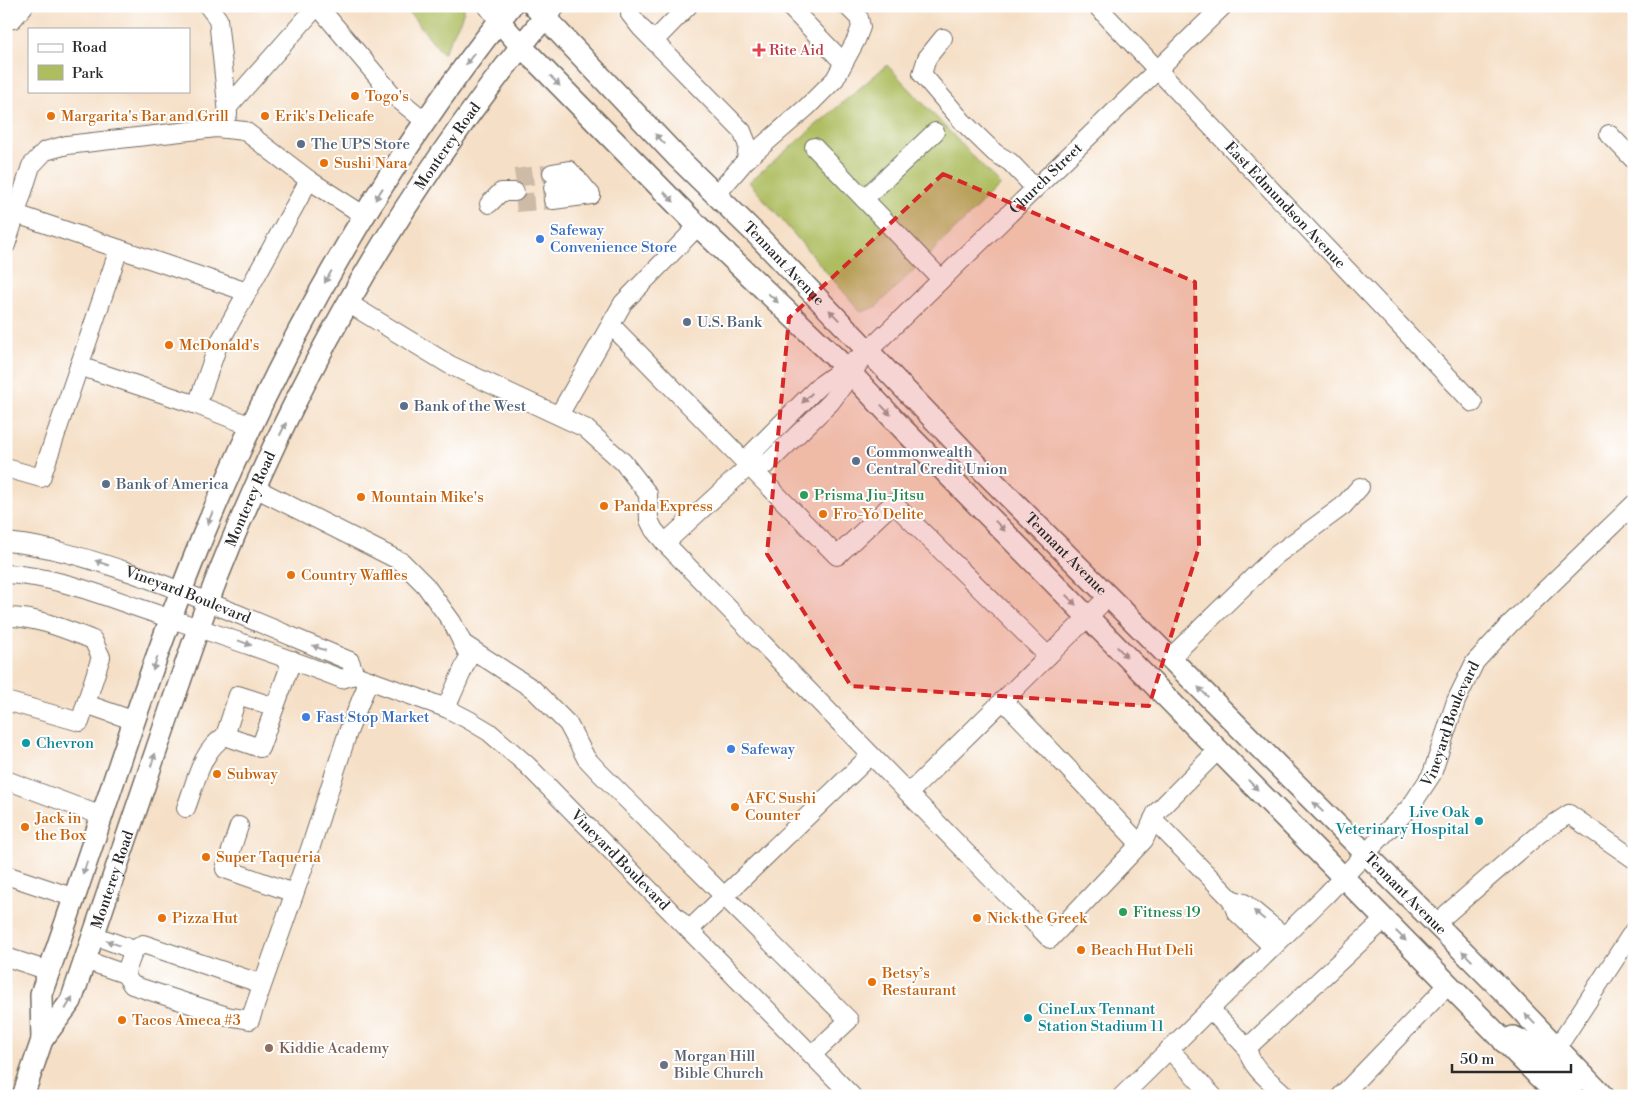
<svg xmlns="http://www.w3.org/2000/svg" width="1640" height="1102" font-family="'Libre Bodoni',serif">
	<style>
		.green { fill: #aebd60; stroke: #6c7446 }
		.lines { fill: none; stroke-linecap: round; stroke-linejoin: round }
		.minor-tunnel { stroke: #cdbba7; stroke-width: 18; stroke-dasharray: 18 9; stroke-linecap: butt }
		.minor-casing { stroke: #726a61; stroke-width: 20 }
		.major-casing { stroke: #726a61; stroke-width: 24 }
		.minor { stroke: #fff; stroke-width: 18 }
		.major { stroke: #fff; stroke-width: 21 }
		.oneway { fill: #a0a0a0 }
		.marked { fill: #d62828; fill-opacity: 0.2; stroke: #d62828; stroke-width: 4; stroke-dasharray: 10 6; stroke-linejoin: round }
		.health-dot { fill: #e0444e; stroke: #fff; stroke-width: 2 }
		.food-dot { fill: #e8710a; stroke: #fff; stroke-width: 2 }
		.service-dot { fill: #5c6f8a; stroke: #fff; stroke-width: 2 }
		.shop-dot { fill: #3f7fe0; stroke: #fff; stroke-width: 2 }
		.leisure-dot { fill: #2e9e5b; stroke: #fff; stroke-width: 2 }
		.culture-dot { fill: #0f9aa8; stroke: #fff; stroke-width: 2 }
		.education-dot { fill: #8d6e63; stroke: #fff; stroke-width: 2 }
		.worship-dot { fill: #6b7280; stroke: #fff; stroke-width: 2 }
		.labels { text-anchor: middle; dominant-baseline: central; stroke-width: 4; stroke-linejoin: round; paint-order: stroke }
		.health-label { font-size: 15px; fill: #be3a42; stroke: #fff; text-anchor: start }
		.food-label { font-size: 15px; fill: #c56008; stroke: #fff; text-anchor: start }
		.service-label { font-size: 15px; fill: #4e5e75; stroke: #fff; text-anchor: start }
		.street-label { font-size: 15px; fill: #2b2b2b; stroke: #fff }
		.shop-label { font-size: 15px; fill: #366cbe; stroke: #fff; text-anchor: start }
		.leisure-label { font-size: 15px; fill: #27864d; stroke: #fff; text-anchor: start }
		.culture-label { font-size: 15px; fill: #0d838f; stroke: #fff; text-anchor: start }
		.education-label { font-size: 15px; fill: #785e54; stroke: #fff; text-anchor: start }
		.worship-label { font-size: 15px; fill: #5b616d; stroke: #fff; text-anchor: start }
	</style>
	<rect width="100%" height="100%" fill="#fff"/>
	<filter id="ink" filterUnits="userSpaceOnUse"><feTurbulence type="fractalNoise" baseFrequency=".02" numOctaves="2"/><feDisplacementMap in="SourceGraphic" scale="10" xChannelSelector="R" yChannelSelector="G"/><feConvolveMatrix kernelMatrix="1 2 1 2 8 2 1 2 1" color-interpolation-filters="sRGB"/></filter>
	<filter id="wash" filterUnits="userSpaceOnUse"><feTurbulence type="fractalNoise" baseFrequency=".0096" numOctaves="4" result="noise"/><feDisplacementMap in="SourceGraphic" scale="20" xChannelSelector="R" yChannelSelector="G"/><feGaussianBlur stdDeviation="1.12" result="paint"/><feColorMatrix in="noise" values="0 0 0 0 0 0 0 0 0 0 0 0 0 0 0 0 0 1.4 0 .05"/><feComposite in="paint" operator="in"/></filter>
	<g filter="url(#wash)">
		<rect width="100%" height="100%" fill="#f5dfc6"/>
		<path class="green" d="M 404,6 L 465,6 L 461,19 L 443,54 Z
			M 887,65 L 1000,185 L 876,307 L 861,312 L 749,182 Z"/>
	</g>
	<g filter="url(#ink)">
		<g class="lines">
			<path class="minor-tunnel" d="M 515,178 L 552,173
				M 516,203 L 553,200"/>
			<defs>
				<g id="minor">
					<path d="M 208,6 L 218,19 L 228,114"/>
					<path d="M 318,6 L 392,94 L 426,122"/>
					<path d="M 487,6 L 499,21"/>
					<path d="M 631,6 L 630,14 L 641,28 L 742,131 L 748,146 L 746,160 L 716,195"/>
					<path d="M 789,6 L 843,62"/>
					<path id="s1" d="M 1097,6 L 1473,403"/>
					<path d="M 6,20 L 13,19 L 24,6"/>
					<path d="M 943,38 L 927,58 L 922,74 L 963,122 L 995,153 L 1010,162 L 1035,188"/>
					<path d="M 654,41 L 688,6"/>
					<path d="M 228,107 L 317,6"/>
					<path d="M 1609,134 L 1634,160"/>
					<path d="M 814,147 L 941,279"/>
					<path d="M 746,160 L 807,107 L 835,79 L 856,40 L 861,27 L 859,18 L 847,6"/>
					<path d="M 552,173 L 569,170 L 581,183"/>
					<path d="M 553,188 L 581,183 L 591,195"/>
					<path d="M 864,199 L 935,132"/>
					<path d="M 553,200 L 591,195"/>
					<path d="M 489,204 L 501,192 L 515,192"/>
					<path d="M 16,214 L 247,292"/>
					<path d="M 6,245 L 31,166 L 45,151 L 67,145 L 216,128 L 245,131 L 309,180 L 365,216"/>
					<path d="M 348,303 L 450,365 L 585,428 L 623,462 L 648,494 L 649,520 L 654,530 L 665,543 L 1050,939 L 1144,840 L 1156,813 L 1219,749"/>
					<path d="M 611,325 L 837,556 L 893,503 L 1048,656"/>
					<path id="s2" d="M 868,351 L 831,402 L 767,464 L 750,465 L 752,453 L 819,386 L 868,351 L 1223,6"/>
					<path d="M 79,366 L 197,405 L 251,426"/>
					<path d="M 197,405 L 218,345 L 309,180"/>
					<path d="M 559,415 L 623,303 L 698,226"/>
					<path d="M 6,468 L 41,478 L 119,249"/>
					<path d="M 255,488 L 402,562 L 425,585 L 452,622 L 469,656 L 446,708"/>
					<path id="s3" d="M 6,542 C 51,546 92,560 135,574 C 208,600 278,631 350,661 L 355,675"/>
					<path d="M 665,543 L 750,465"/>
					<path id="s4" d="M 6,574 C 53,576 96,593 139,608 C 207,631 275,653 342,679 L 355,675 L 446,708 L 469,720 L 489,732 L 527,765 L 852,1096"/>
					<path d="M 6,617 C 35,616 67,630 93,640 L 101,657 L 80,722 L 6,701"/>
					<path d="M 462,643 L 533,689 L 568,724 L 586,758 L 601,774 L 849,1020 L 812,1055"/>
					<path d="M 1170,658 L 1275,556 L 1343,506 L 1360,487"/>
					<path d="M 1003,700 L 1140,844"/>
					<path d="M 86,704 L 135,721"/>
					<path d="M 275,707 L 238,695 L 225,736 L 260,748 L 292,660"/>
					<path d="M 6,780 L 102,816"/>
					<path d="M 909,793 L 1109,596"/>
					<path d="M 186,808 C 196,782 201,751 225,736"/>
					<path d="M 1153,819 L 1231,899 L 1236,912 L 1273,947"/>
					<path d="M 239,826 L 225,869 L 294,893"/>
					<path d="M 6,875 L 75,898"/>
					<path d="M 1231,899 L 1244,903 L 1284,936"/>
					<path d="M 1435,924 L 1540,833 L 1569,814 L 1634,859"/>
					<path d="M 689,930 L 871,755"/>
					<path d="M 93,935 L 134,950"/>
					<path d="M 6,957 L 49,971"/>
					<path d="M 85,960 L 125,974 L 132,985 L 227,1016 L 250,1020 L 310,849 L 348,732 L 369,680"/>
					<path d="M 125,974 L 134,950 L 143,944 L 262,984"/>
					<path d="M 1210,1009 L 1247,1048 C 1251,1069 1272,1082 1286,1096"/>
					<path d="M 1247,1048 L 1385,919"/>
					<path d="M 1557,1048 L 1634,930"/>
					<path d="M 1169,1049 L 1213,1096"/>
					<path id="s5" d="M 1122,1096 L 1325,896 L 1411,806 L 1432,774 L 1456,701 L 1475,662 L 1511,623 L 1634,504"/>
					<path d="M 1341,1096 L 1449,984"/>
				</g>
				<g id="major">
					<path id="s6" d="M 534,6 L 677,157 L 757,235 L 985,473 L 1502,990 L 1603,1096"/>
					<path d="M 499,21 L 521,46 L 698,226 L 844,366 L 903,429 L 1558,1096"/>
					<path d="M 42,1040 L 41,994 L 49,971 C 97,835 139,697 192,563 C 271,364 377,173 511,6"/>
					<path d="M 1504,1042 L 1513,1037 C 1529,1041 1543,1066 1557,1048"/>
					<path d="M 1538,1076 L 1545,1068 L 1549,1066 L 1568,1080 L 1574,1082 L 1584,1076"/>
					<path id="s7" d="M 23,1096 L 42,1040 L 71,1001 C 104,904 137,807 170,710 C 186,664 201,618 219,573 C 300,369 412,175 554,6"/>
				</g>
			</defs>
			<use href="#minor" class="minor-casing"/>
			<use href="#major" class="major-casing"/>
			<use href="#minor" class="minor"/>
			<use href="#major" class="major"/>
		</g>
		<defs><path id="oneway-solid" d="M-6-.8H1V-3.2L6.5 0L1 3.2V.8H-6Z" transform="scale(1.25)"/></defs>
		<g class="oneway">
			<use href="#oneway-solid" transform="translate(470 59) rotate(126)"/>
			<use href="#oneway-solid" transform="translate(555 81) rotate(46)"/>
			<use href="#oneway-solid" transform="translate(660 139) rotate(-134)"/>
			<use href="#oneway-solid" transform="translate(379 194) rotate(122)"/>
			<use href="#oneway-solid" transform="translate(669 197) rotate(45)"/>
			<use href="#oneway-solid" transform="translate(328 277) rotate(120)"/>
			<use href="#oneway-solid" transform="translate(773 298) rotate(43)"/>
			<use href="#oneway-solid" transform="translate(834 315) rotate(-134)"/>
			<use href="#oneway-solid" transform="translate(807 398) rotate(135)"/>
			<use href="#oneway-solid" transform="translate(886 410) rotate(46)"/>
			<use href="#oneway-solid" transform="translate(283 429) rotate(-64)"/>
			<use href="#oneway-solid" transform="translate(210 518) rotate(113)"/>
			<use href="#oneway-solid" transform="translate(1000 526) rotate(46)"/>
			<use href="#oneway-solid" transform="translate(102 563) rotate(-161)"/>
			<use href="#oneway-solid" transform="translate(1071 600) rotate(45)"/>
			<use href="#oneway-solid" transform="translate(245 643) rotate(20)"/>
			<use href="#oneway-solid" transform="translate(319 648) rotate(-158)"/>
			<use href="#oneway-solid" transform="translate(1122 652) rotate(46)"/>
			<use href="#oneway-solid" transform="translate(155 664) rotate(109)"/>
			<use href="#oneway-solid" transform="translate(1203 692) rotate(-135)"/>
			<use href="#oneway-solid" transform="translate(153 760) rotate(-71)"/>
			<use href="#oneway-solid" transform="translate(1253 785) rotate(46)"/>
			<use href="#oneway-solid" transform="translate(1318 807) rotate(-135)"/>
			<use href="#oneway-solid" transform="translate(85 868) rotate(108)"/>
			<use href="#oneway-solid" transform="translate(1259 915) rotate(-140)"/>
			<use href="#oneway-solid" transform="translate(1401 936) rotate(45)"/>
			<use href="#oneway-solid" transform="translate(113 943) rotate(-160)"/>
			<use href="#oneway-solid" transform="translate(1467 956) rotate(-136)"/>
			<use href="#oneway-solid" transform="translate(69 1003) rotate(-60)"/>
			<use href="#oneway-solid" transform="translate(1530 1019) rotate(-134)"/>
		</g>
	</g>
	<path class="marked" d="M 943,174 L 1195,282 L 1199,547 L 1149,706 L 851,686 L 767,554 L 789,318 Z"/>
	<path class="health-dot" d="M756.5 42.5h5v5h5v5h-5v5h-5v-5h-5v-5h5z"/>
	<g class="food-dot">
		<circle cx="355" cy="96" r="5"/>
		<circle cx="51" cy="116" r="5"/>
		<circle cx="265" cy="116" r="5"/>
		<circle cx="324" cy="163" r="5"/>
		<circle cx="169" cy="345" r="5"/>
		<circle cx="361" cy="497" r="5"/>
		<circle cx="604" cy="506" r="5"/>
		<circle cx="823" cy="514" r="5"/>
		<circle cx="291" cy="575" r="5"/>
		<circle cx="217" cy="774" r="5"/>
		<circle cx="735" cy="807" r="5"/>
		<circle cx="25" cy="827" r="5"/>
		<circle cx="206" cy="857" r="5"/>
		<circle cx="162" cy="918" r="5"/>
		<circle cx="977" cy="918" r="5"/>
		<circle cx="1081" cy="950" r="5"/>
		<circle cx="872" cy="982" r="5"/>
		<circle cx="122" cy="1020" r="5"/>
	</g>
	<g class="service-dot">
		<circle cx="301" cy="144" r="5"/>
		<circle cx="687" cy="322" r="5"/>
		<circle cx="404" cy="406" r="5"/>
		<circle cx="856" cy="461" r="5"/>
		<circle cx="106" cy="484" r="5"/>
	</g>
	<g class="shop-dot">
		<circle cx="540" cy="239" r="5"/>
		<circle cx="306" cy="717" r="5"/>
		<circle cx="731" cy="749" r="5"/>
	</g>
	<g class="leisure-dot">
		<circle cx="804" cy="495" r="5"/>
		<circle cx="1123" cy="912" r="5"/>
	</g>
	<g class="culture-dot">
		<circle cx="26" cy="743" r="5"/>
		<circle cx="1479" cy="821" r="5"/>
		<circle cx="1028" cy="1018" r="5"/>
	</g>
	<circle class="education-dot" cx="269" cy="1048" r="5"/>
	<circle class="worship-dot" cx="664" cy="1065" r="5"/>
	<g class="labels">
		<g class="health-label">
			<text x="769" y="50">Rite Aid</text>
		</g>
		<g class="food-label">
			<text x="365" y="96">Togo's</text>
			<text x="61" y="116">Margarita's Bar and Grill</text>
			<text x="275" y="116">Erik's Delicafe</text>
			<text x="334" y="163">Sushi Nara</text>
			<text x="179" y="345">McDonald's</text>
			<text x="371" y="497">Mountain Mike's</text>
			<text x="614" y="506">Panda Express</text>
			<text x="833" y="514">Fro-Yo Delite</text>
			<text x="301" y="575">Country Waffles</text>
			<text x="227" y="774">Subway</text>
			<text x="745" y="798">AFC Sushi<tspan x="745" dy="17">Counter</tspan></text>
			<text x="35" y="818">Jack in<tspan x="35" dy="17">the Box</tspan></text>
			<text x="216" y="857">Super Taqueria</text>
			<text x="172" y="918">Pizza Hut</text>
			<text x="987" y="918">Nick the Greek</text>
			<text x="1091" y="950">Beach Hut Deli</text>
			<text x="882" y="973">Betsy’s<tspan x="882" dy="17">Restaurant</tspan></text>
			<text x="132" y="1020">Tacos Ameca #3</text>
		</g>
		<g class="service-label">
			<text x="311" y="144">The UPS Store</text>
			<text x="697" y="322">U.S. Bank</text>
			<text x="414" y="406">Bank of the West</text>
			<text x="866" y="452">Commonwealth<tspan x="866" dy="17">Central Credit Union</tspan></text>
			<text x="116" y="484">Bank of America</text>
		</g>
		<g class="street-label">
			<text stroke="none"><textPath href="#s7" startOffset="1046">Monterey Road</textPath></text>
			<text stroke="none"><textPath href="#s2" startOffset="584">Church Street</textPath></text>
			<text stroke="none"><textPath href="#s1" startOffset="274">East Edmundson Avenue</textPath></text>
			<text stroke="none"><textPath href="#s6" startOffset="359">Tennant Avenue</textPath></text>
			<text stroke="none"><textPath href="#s7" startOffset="641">Monterey Road</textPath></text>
			<text stroke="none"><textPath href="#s6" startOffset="764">Tennant Avenue</textPath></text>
			<text stroke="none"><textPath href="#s3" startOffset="190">Vineyard Boulevard</textPath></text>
			<text stroke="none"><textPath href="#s5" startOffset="501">Vineyard Boulevard</textPath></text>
			<text stroke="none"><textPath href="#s4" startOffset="696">Vineyard Boulevard</textPath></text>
			<text stroke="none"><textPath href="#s7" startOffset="236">Monterey Road</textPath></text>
			<text stroke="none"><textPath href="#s6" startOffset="1244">Tennant Avenue</textPath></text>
		</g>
		<g class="shop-label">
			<text x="550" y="230">Safeway<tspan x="550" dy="17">Convenience Store</tspan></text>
			<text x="316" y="717">Fast Stop Market</text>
			<text x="741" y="749">Safeway</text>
		</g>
		<g class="leisure-label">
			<text x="814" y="495">Prisma Jiu-Jitsu</text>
			<text x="1133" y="912">Fitness 19</text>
		</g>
		<g class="culture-label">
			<text x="36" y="743">Chevron</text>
			<text x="1469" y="812" text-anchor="end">Live Oak<tspan x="1469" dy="17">Veterinary Hospital</tspan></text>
			<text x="1038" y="1009">CineLux Tennant<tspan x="1038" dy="17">Station Stadium 11</tspan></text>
		</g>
		<g class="education-label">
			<text x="279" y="1048">Kiddie Academy</text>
		</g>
		<g class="worship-label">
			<text x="674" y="1056">Morgan Hill<tspan x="674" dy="17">Bible Church</tspan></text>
		</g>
	</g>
	<rect width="1640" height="1102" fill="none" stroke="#fff" stroke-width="25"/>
	<rect x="28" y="28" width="162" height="65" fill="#ffffff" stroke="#aaaaaa"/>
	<rect x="38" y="44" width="25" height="8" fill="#ffffff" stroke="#aaaaaa"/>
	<text x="72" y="52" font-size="15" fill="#2b2b2b">Road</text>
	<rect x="38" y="65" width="25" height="15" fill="#aebd60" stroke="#aaaaaa"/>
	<text x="72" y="78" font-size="15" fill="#2b2b2b">Park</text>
	<path d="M1452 1064v8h119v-8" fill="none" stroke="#2b2b2b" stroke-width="2.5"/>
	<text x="1460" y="1064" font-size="15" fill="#2b2b2b" stroke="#ffffff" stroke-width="4" paint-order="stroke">50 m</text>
</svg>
